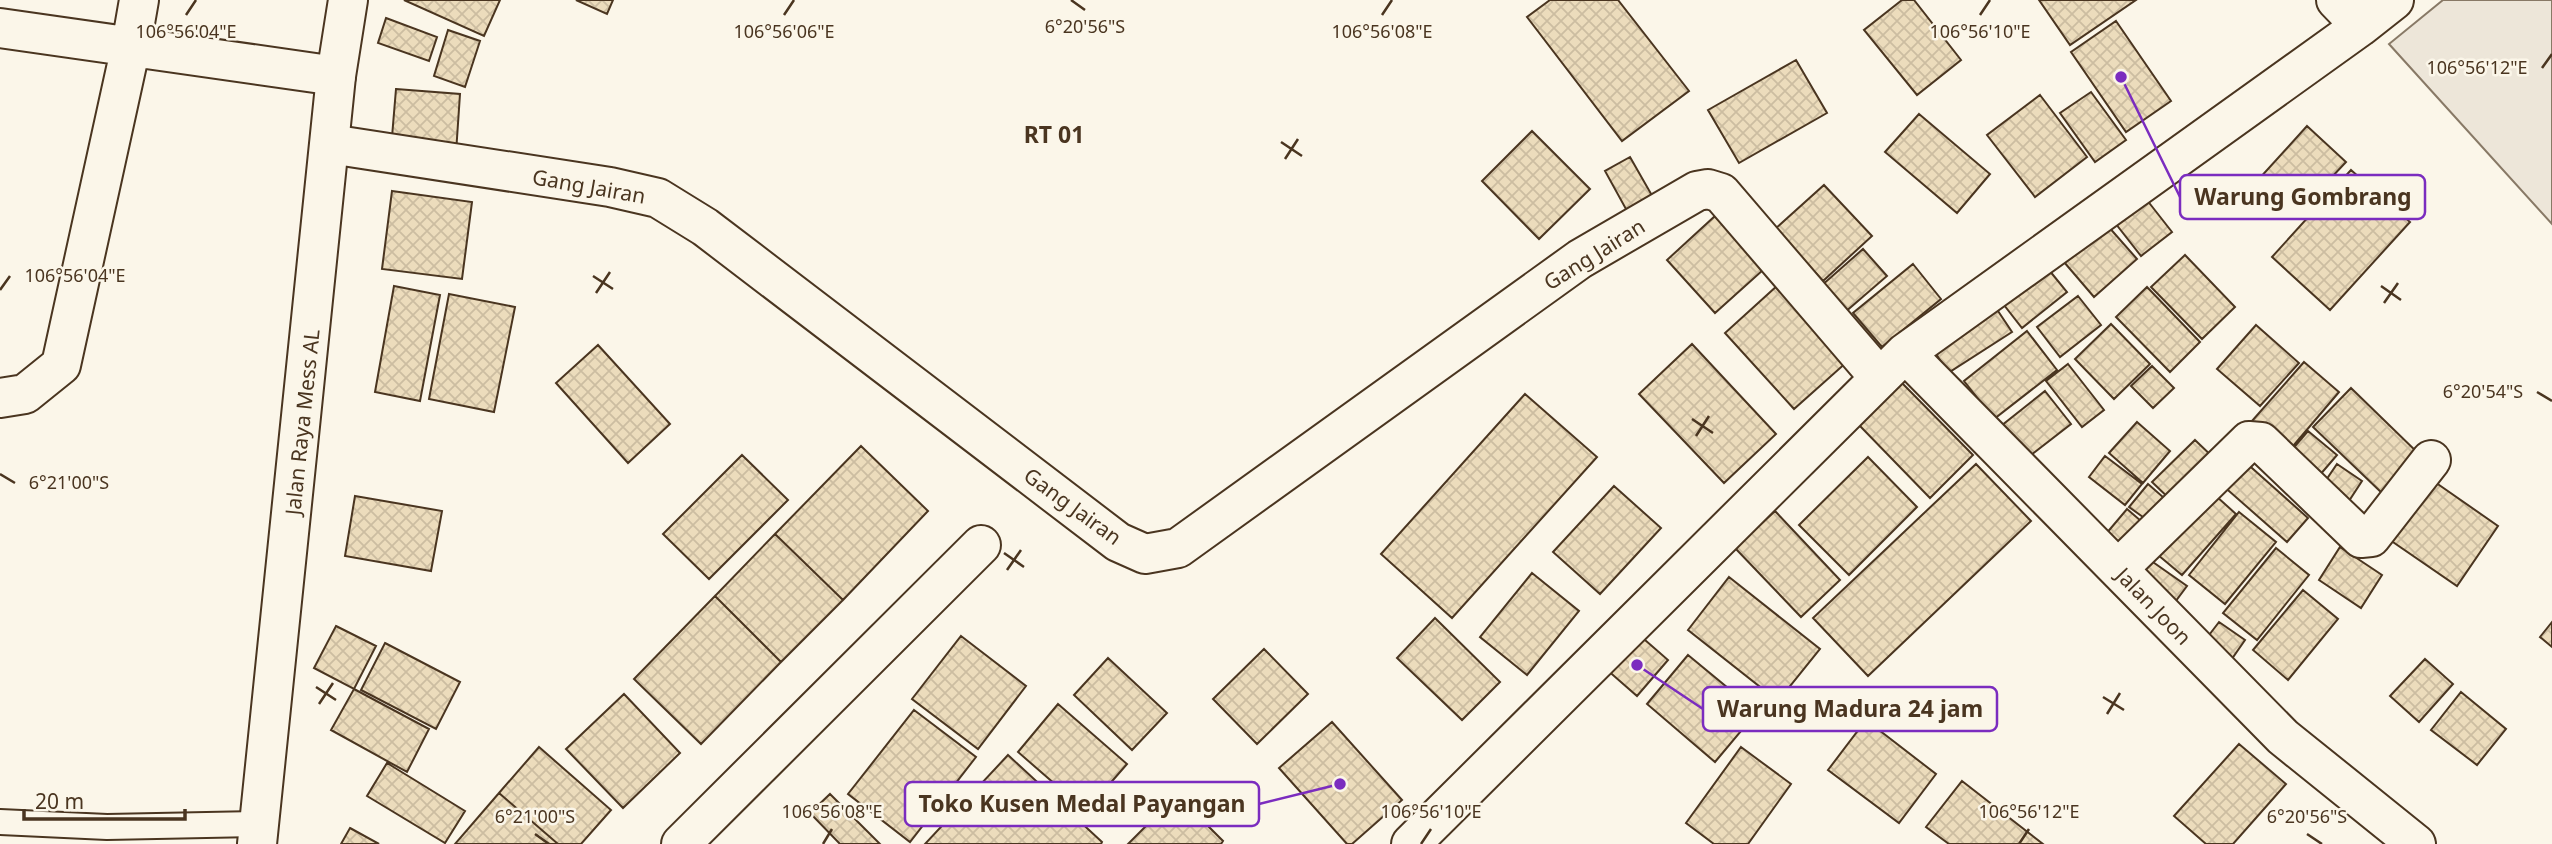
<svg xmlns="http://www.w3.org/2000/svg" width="2552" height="844" font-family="'Noto Sans',sans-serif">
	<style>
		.pitch { fill: #ede6d9; stroke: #887966; stroke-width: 2 }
		.building { fill: url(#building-cross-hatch); stroke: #4a3520; stroke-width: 2 }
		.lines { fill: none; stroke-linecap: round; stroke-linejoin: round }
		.lane-casing { stroke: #4a3520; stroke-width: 28 }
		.street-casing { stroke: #4a3520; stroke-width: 42 }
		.secondary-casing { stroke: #4a3520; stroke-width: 42 }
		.lane { stroke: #fbf6e9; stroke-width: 24 }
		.street { stroke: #fbf6e9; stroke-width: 38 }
		.secondary { stroke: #fbf6e9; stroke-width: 38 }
		.ticks { fill: none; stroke: #4a3520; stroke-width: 2.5 }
		.labels { text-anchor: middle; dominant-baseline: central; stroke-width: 5; stroke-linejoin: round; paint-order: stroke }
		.street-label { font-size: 21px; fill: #4a3520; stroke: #fbf6e9 }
		.neighbourhood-label { font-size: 23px; font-weight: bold; fill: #4a3520; stroke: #fbf6e9 }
		.ticks-label { font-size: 18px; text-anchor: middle; fill: #4a3520; stroke: #fbf6e9; stroke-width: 5; stroke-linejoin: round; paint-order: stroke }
		.leader { fill: none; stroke: #7b2cbf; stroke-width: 2.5 }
		.callout-dot { fill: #7b2cbf; stroke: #fbf6e9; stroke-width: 2.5 }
		.callout { fill: #fbf6e9; stroke: #7b2cbf; stroke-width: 2.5 }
		.callout-label { font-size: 23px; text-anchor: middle; font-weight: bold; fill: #4a3520 }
	</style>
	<defs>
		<pattern id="building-cross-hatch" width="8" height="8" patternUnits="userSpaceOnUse" patternTransform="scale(1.75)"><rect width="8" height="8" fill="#ecdcbc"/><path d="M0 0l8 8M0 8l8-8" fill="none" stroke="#ccbda1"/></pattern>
	</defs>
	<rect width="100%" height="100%" fill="#fbf6e9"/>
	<path class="pitch" d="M 2443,0 L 2552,0 L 2552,224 L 2389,44 Z"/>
	<path class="building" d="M 404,0 L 500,0 L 484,36 Z
		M 576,0 L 613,0 L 607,14 Z
		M 1550,0 L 1618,0 L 1689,91 L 1622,141 L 1527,17 Z
		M 1902,0 L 1914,0 L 1961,60 L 1917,95 L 1864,30 Z
		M 2039,0 L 2136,0 L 2070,45 Z
		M 386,18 L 437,37 L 429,61 L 378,43 Z
		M 2116,21 L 2171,101 L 2126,132 L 2071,52 Z
		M 448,30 L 480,41 L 465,87 L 434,76 Z
		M 1796,60 L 1827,113 L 1739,163 L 1708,110 Z
		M 396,89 L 460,94 L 456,153 L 391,149 Z
		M 2091,92 L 2126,140 L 2095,162 L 2060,113 Z
		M 2040,95 L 2087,157 L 2035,197 L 1987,135 Z
		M 1919,114 L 1990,174 L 1957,213 L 1885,152 Z
		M 2307,126 L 2346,162 L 2296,215 L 2258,180 Z
		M 1532,131 L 1590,189 L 1539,239 L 1482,181 Z
		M 1630,157 L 1658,206 L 1632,220 L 1605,171 Z
		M 2351,170 L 2410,222 L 2330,310 L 2272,257 Z
		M 1824,185 L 1872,236 L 1823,281 L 1775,229 Z
		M 392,191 L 472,202 L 462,279 L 382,269 Z
		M 2143,195 L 2172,232 L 2141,256 L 2112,219 Z
		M 1715,216 L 1763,270 L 1715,313 L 1667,260 Z
		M 2107,225 L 2137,259 L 2094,297 L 2064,262 Z
		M 1863,249 L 1887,276 L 1844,313 L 1821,286 Z
		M 2185,255 L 2235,307 L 2202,339 L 2151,287 Z
		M 1913,264 L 1941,299 L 1882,347 L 1853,313 Z
		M 2049,270 L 2067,292 L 2022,328 L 2004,305 Z
		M 1778,285 L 1848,361 L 1794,409 L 1725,333 Z
		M 394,286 L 440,295 L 420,401 L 375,392 Z
		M 2147,287 L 2200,342 L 2170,372 L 2116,317 Z
		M 449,294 L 515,307 L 494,412 L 429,399 Z
		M 2078,296 L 2101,325 L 2060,357 L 2037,327 Z
		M 1996,308 L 2012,332 L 1948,373 L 1933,349 Z
		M 2111,324 L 2150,364 L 2114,399 L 2075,359 Z
		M 2256,325 L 2299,363 L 2260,406 L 2217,369 Z
		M 2027,331 L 2057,370 L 1994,419 L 1964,381 Z
		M 1692,344 L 1776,434 L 1724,483 L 1639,394 Z
		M 598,345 L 670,424 L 628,463 L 556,383 Z
		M 2304,362 L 2339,392 L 2288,452 L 2252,421 Z
		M 2068,364 L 2104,410 L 2082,427 L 2046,381 Z
		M 2152,366 L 2174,388 L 2153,408 L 2131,386 Z
		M 1902,383 L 1973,455 L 1930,498 L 1859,425 Z
		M 2351,388 L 2420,455 L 2383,494 L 2313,427 Z
		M 2045,391 L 2071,424 L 2026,459 L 2001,426 Z
		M 1525,394 L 1597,457 L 1452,618 L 1381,554 Z
		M 2137,422 L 2170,451 L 2143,483 L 2109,453 Z
		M 2308,431 L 2337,455 L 2319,476 L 2290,452 Z
		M 2195,440 L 2217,461 L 2175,504 L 2152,482 Z
		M 861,446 L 928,511 L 843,600 L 775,534 Z
		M 742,455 L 788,500 L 709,579 L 663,534 Z
		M 2105,456 L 2142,484 L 2125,505 L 2089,477 Z
		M 1868,457 L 1917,507 L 1849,575 L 1799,525 Z
		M 2243,460 L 2308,518 L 2287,542 L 2221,484 Z
		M 1976,464 L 2031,521 L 1868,676 L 1813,618 Z
		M 2337,464 L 2362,481 L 2345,507 L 2320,489 Z
		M 2432,480 L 2498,526 L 2457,586 L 2390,540 Z
		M 2148,484 L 2171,504 L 2154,525 L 2129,507 Z
		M 1614,486 L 1661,528 L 1600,594 L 1553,552 Z
		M 2206,487 L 2236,514 L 2182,575 L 2152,550 Z
		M 355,496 L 442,511 L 431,571 L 345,556 Z
		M 2127,509 L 2148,527 L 2121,559 L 2100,541 Z
		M 1775,511 L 1840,580 L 1801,617 L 1735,548 Z
		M 2239,512 L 2276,542 L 2225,604 L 2189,575 Z
		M 775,534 L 843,600 L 781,662 L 715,596 Z
		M 2340,547 L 2382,575 L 2361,608 L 2319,580 Z
		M 2276,548 L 2309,575 L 2257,640 L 2223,613 Z
		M 2140,553 L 2187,586 L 2172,606 L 2126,572 Z
		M 1532,573 L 1579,611 L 1527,675 L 1480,637 Z
		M 1729,577 L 1820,649 L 1778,701 L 1688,630 Z
		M 2303,590 L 2338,619 L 2288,680 L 2253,650 Z
		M 715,596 L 781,662 L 701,744 L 634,679 Z
		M 1435,618 L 1500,682 L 1462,720 L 1397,658 Z
		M 2219,622 L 2245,640 L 2229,663 L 2203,643 Z
		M 2552,622 L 2552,647 L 2540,637 Z
		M 336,626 L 376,646 L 354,689 L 314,668 Z
		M 1637,633 L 1668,660 L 1637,696 L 1606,669 Z
		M 961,636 L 1026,686 L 978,749 L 912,699 Z
		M 385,643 L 460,682 L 436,729 L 361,690 Z
		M 1264,649 L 1308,694 L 1257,744 L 1213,699 Z
		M 1688,655 L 1757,712 L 1715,762 L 1647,704 Z
		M 1108,658 L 1167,713 L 1132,750 L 1074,695 Z
		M 2425,659 L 2453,684 L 2419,722 L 2390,696 Z
		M 354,689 L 429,729 L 407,772 L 331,730 Z
		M 2461,692 L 2506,729 L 2477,765 L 2431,730 Z
		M 624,694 L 680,753 L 623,808 L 566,749 Z
		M 1058,704 L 1127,764 L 1086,811 L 1018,752 Z
		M 914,710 L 976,757 L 910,842 L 848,794 Z
		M 1866,720 L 1936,774 L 1899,823 L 1828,770 Z
		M 1332,722 L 1402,800 L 1352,844 L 1347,844 L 1279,768 Z
		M 2239,744 L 2286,784 L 2233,844 L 2206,844 L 2174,816 Z
		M 539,747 L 611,810 L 581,844 L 558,844 L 499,793 Z
		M 1741,747 L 1791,784 L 1748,844 L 1714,844 L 1686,823 Z
		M 1008,755 L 1102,842 L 1101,844 L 925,844 Z
		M 387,763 L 465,811 L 445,843 L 367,796 Z
		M 1962,781 L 2043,844 L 1949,844 L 1926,827 Z
		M 499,793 L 558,844 L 455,844 Z
		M 830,794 L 880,844 L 840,844 L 810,813 Z
		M 1177,795 L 1223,841 L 1221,844 L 1128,844 Z
		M 350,828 L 379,844 L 341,844 Z"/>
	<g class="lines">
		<defs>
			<path id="lane" d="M 0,822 L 107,827 L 260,824"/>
			<path id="street" d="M 2336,0 L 2361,26
				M 0,28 L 336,76
				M 330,144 L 610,187 L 658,198 L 705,227 L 1118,542 L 1145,554 L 1178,548 L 1580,259 L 1697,191 L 1708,189 L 1721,193 L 1879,377
				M 1905,353 L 2283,737 L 2416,844
				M 0,398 L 25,394 L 61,365 L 131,46 L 139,0
				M 2118,569 L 2249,441 L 2261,442 L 2361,538 L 2371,537 L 2431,460
				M 681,844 L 981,545
				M 1411,844 L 1905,353 L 2361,26 L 2394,0"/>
			<path id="secondary" d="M 257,844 L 336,76 L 348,0"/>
		</defs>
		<use href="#lane" class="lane-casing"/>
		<use href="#street" class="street-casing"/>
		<use href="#secondary" class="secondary-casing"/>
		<use href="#lane" class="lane"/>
		<use href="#street" class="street"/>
		<use href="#secondary" class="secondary"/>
	</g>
	<path class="ticks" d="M 1071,0 L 1085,10M 186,15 L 196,0M 784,15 L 794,0M 1382,15 L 1392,0M 1980,15 L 1990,0M 2542,68 L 2552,54M 1281,142 L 1302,156M 1285,159 L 1298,139M 593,276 L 613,289M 2381,286 L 2401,300M 0,290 L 10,276M 596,293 L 610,272M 2384,303 L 2398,283M 2537,392 L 2552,401M 1692,419 L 1713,433M 1696,436 L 1709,416M 0,474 L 15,483M 1004,553 L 1024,567M 1007,570 L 1021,550M 316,687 L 336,700M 2103,697 L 2124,710M 319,704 L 333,683M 2107,714 L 2120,693M 535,834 L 549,844M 2307,834 L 2322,844M 823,844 L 832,829M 1421,844 L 1431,829M 2019,844 L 2029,829"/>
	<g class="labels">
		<g class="street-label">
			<text transform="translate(589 186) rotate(10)">Gang Jairan</text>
			<text transform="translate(1594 254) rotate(-32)">Gang Jairan</text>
			<text transform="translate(302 422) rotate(-84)">Jalan Raya Mess AL</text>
			<text transform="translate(1073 506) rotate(36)">Gang Jairan</text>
			<text transform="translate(2154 606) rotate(46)">Jalan Joon</text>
		</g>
		<g class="neighbourhood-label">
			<text x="1054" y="134">RT 01</text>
		</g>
	</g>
	<g class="ticks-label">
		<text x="1085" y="33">6°20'56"S</text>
		<text x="186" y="38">106°56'04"E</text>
		<text x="784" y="38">106°56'06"E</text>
		<text x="1382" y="38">106°56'08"E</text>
		<text x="1980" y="38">106°56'10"E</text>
		<text x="2477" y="74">106°56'12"E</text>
		<text x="75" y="282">106°56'04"E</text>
		<text x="2483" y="398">6°20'54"S</text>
		<text x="69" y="489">6°21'00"S</text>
		<text x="832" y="818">106°56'08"E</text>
		<text x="1431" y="818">106°56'10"E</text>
		<text x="2029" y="818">106°56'12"E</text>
		<text x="535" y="823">6°21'00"S</text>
		<text x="2307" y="823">6°20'56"S</text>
	</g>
	<path class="leader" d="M2121 77L2180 197M1637 665L1703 709M1340 784L1259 804"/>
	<g class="callout-dot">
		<circle cx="2121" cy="77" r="7"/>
		<circle cx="1637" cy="665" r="7"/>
		<circle cx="1340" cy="784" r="7"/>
	</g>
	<g class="callout">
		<rect x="2180" y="175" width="245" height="44" rx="7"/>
		<rect x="1703" y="687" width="294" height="44" rx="7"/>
		<rect x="905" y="782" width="354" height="44" rx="7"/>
	</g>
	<g class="callout-label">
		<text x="2303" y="205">Warung Gombrang</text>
		<text x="1850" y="717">Warung Madura 24 jam</text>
		<text x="1082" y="812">Toko Kusen Medal Payangan</text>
	</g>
	<path d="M24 809v10h161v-10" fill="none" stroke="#4a3520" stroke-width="3.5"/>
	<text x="35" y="809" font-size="21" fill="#4a3520" stroke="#fbf6e9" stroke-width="5" paint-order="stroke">20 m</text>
</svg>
